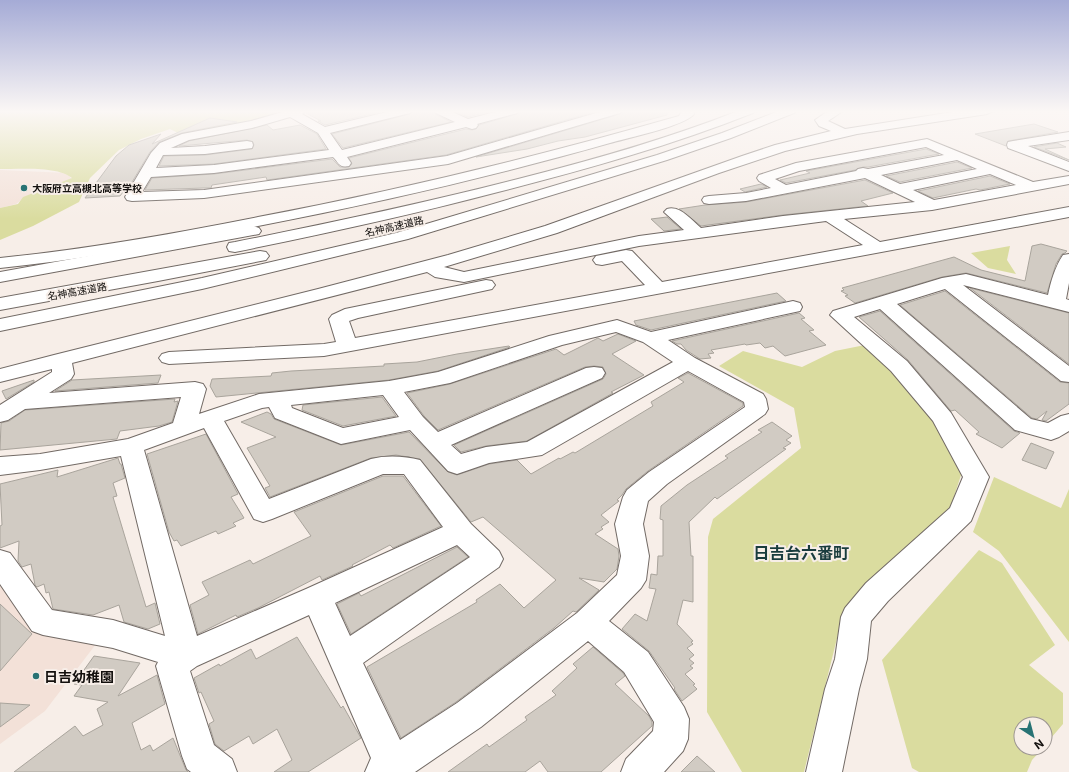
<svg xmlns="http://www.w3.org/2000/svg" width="1069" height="772" font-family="Inter,'Noto Sans JP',sans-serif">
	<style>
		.built { fill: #f3e1d8 }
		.green { fill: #dadc9f }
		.building { fill: #d1cbc3; stroke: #a9a49c }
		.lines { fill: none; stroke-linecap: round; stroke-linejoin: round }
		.minor-casing { stroke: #726a65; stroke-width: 2 }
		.highway-casing { stroke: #726a65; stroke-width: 2 }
		.minor { fill: #fff; fill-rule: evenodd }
		.highway { fill: #fff; fill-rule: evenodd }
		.poi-dot { fill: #287374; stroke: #f7eee8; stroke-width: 1.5 }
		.labels { text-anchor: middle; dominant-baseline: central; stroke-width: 4; stroke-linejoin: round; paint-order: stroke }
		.far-poi-label { font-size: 10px; font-weight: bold; fill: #13100e; stroke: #f7eee8; text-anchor: start }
		.far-street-label { font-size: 10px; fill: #13100e; stroke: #f7eee8 }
		.near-poi-label { font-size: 14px; font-weight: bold; fill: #13100e; stroke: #f7eee8; text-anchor: start }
		.near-neighbourhood-label { font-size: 16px; font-weight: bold; fill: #193c3d; stroke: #f7eee8 }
	</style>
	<rect width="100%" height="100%" fill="#f7eee8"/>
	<path class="built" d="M 0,170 L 68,173 L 71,179 L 25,197 L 16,204 L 0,208 Z
		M 0,580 L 99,640 L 45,711 L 0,744 Z"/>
	<path class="green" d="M 0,111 L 289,111 L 276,116 L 198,132 L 196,131 L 180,134 L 170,129 L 141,139 L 119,150 L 90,178 L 79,202 L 33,226 L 0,240 L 0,208 L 18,204 L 23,197 L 72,178 C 59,166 18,169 0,169 Z
		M 1010,246 L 1007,260 L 1016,274 L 988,268 L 971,253 Z
		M 865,345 L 892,370 L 935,421 L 962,472 L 950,509 L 843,614 L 804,772 L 742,772 L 707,712 L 708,537 L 713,519 L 801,448 L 794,408 L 719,366 L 743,351 L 802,367 L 835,351 Z
		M 994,477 L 1061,508 L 1069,489 L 1069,642 L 999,551 L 973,532 Z
		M 979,550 L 1002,563 L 1055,645 L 1029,665 L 1063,693 L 1063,724 L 1045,745 L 1045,724 L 1021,724 L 1021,748 L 1043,748 L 1032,760 L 1027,772 L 919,772 L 912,768 L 882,660 Z"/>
	<path class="building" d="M 307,111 L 384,111 L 325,125 L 318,121 L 321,121 L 306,113 Z
		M 413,111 L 433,111 L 435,114 L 451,122 L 343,148 L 332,134 L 410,114 Z
		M 454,111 L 492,111 L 468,117 Z
		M 520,111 L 597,111 L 446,155 L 267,180 L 266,177 L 212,185 L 211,188 L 204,188 L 145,190 L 152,178 L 214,174 L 332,159 L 340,167 L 349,167 L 352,164 L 349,158 L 466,129 L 472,130 L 476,129 L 479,125 L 517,114 Z
		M 623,111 L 667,111 L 667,115 L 585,137 L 558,141 L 527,149 L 476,157 L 620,114 Z
		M 210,118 L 237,122 L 182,133 L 159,142 L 150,152 L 126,192 L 123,192 L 120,196 L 85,198 L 116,156 L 129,145 L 161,134 L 152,144 Z
		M 1034,124 L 1058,132 L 1008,141 L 1006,146 L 975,134 Z
		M 267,125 L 273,130 L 300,125 L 317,134 L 326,149 L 214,164 L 159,166 L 164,156 L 205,155 L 252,149 L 254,145 L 253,142 L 247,140 L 179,146 L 189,141 Z
		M 1057,143 L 1066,147 L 1045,149 L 1069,160 L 1034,147 Z
		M 926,149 L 939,154 L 868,167 L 863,167 L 855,170 L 786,183 L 780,180 L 810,173 L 806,171 Z
		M 957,162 L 972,168 L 900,182 L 886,176 Z
		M 990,176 L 1010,184 L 980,190 L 976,189 L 933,198 L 918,191 Z
		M 865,180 L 893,193 L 861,201 L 868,206 L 783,215 L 701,226 L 679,209 L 705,205 L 746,202 Z
		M 761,184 L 767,187 L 745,192 L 740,189 Z
		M 667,217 L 681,229 L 664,231 L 651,219 Z
		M 1041,244 L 1067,251 L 1065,253 L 1062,254 L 1056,264 L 1047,293 L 966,273 L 942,277 L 855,303 L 845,296 L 848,295 L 841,291 L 844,290 L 842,288 L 954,257 L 981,270 L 1025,281 L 1032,246 Z
		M 970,288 L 1069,313 L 1069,364 Z
		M 945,291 L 1060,382 L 1069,383 L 1069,404 L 1046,421 L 1042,420 L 1047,411 L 1037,419 L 1032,418 L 900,305 Z
		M 777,293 L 786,301 L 651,330 L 636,325 L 634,321 Z
		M 880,311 L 1014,431 L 1020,433 L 1002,448 L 976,434 L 979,432 L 955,410 L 951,411 L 908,360 L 859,317 Z
		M 799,313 L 805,318 L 801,319 L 814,330 L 809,331 L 826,345 L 785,356 L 773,346 L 765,348 L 760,343 L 746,345 L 745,344 L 711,350 L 714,353 L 708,354 L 711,358 L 700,359 L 686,350 L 681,344 L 677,344 L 672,341 Z
		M 618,334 L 636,341 L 612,354 L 644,375 L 611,392 L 613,393 L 527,441 L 486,446 L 461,452 L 454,445 L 603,379 L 606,374 L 603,367 L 594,366 L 585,367 L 438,430 L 424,416 L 407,393 L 450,384 L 556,349 L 564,355 L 598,338 L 603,341 Z
		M 509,346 L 510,347 L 438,371 L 389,380 L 216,397 L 210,386 L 212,379 L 271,376 L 272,373 L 291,371 L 384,366 L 384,364 L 417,362 L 457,354 Z
		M 688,373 L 743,403 L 743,406 L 648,471 L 626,489 L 622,495 L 617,500 L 619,501 L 601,515 L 609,522 L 601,527 L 603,529 L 595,534 L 618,549 L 619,556 L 617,569 L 604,582 L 579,578 L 599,590 L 576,612 L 573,611 L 554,628 L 456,702 L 401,738 L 367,667 L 477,602 L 476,600 L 500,584 L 524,608 L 556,580 L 483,517 L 471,522 L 420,459 L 396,455 L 371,458 L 270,497 L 265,488 L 270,486 L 247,448 L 276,437 L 241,422 L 267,412 L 271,414 L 274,419 L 341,445 L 409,432 L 448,472 L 457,475 L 489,464 L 517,460 L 531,474 L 559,458 L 560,459 L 573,452 L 575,453 L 653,406 L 651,402 L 684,382 L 678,378 Z
		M 161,375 L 158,383 L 55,391 L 72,380 Z
		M 34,380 L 34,382 L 6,399 L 2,391 Z
		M 382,397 L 396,416 L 343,426 L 302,410 L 303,405 Z
		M 175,399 L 174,402 L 178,401 L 172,422 L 159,426 L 120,431 L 117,439 L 0,450 L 1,423 L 9,421 L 25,410 Z
		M 772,422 L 792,436 L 786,440 L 791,443 L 783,448 L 786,449 L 717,499 L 715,497 L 689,522 L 691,556 L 693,556 L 693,602 L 683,600 L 677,624 L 693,641 L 691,642 L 693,644 L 687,648 L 694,655 L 689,659 L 694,663 L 690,666 L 693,668 L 685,674 L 695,684 L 693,685 L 697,689 L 682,701 L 674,689 L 675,688 L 649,651 L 622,629 L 635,614 L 647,621 L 656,589 L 649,588 L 651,574 L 657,575 L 658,556 L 663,556 L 663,520 L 660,519 L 661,506 L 687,485 L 728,458 L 725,456 L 762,432 L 758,430 Z
		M 206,434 L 238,494 L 231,497 L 244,518 L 233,523 L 236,526 L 218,534 L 216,531 L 181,546 L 177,540 L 174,541 L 169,532 L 147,454 Z
		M 1031,443 L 1054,452 L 1046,469 L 1022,460 Z
		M 118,458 L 120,464 L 121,464 L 125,478 L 113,483 L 117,496 L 113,497 L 146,607 L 155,603 L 160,624 L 148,629 L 124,622 L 119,605 L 93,615 L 53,609 L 49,592 L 46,593 L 44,584 L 37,587 L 35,585 L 31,564 L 22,567 L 18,561 L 19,541 L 0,548 L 0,526 L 2,525 L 0,484 L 58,470 L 57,477 Z
		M 383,476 L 403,476 L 441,526 L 393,548 L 390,545 L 352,565 L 353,566 L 322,580 L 320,576 L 258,608 L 237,617 L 236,615 L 198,634 L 190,605 L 209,595 L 202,582 L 250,560 L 253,564 L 311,536 L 294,512 Z
		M 457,547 L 468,557 L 351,634 L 337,604 L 359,593 L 361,596 Z
		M 0,604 L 32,634 L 0,671 Z
		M 297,637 L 341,708 L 343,706 L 361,738 L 308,772 L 274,772 L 292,760 L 277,729 L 253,744 L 249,736 L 224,751 L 215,744 L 209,724 L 214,721 L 201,692 L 199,693 L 194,678 L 219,664 L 220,666 L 251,649 L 256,659 Z
		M 593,647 L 623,673 L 625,676 L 615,684 L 649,716 L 652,722 L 652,726 L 601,772 L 548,772 L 540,761 L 525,772 L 448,772 L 487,744 L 489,747 L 527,720 L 525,717 L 556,695 L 552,691 L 577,668 L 573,664 Z
		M 94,656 L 140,663 L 118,696 L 157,675 L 165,704 L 132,723 L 141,750 L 150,745 L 153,751 L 173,738 L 186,770 L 188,772 L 14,772 L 75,726 L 83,736 L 103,725 L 97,709 L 108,702 L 74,696 L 82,685 L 74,684 Z
		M 0,703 L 30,705 L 0,727 Z
		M 697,756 L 715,772 L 681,772 Z"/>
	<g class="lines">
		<defs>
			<path id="minor" d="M 286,111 L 306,111 L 302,114 L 325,127 L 391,111 L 412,111 L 410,113 L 330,133 L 342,150 L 455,122 L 436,113 L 434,111 L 450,111 L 468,119 L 499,111 L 519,111 L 517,113 L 477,124 L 478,125 L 476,128 L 472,129 L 466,127 L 347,157 L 351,163 L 349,166 C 339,168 339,163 333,157 L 214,173 L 151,177 L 142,192 L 204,190 L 447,156 L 603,111 L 622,111 L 620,113 L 448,164 L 204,198 L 132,201 L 127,200 L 125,197 L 151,153 L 160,143 L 182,134 L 251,121 ZM 290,117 L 318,133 L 329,150 L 214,165 L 156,168 L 163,155 L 205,154 L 252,148 L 253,145 L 252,142 L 247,141 L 205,146 L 171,148 L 189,140 L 252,128 Z
				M 682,111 L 694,111 L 694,114 C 685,126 627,138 610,143 C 494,176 377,203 258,226 C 172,243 87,259 0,268 L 0,258 C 87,249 173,234 258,217 C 400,190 540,156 679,116 Z
				M 828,111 L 843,111 L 828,121 L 845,129 L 959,111 L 993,111 L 987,114 L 857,134 L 785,151 L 719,173 L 557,233 L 444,267 L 464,272 L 639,236 L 684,230 L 664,212 L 667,209 C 680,205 691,220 701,228 L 783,216 L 915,202 L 865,178 L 746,201 L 709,204 L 704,203 L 702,200 L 704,197 L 709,196 L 746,193 L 771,188 L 759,181 L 757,178 L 759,175 L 796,163 L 927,139 L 1033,182 L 1069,176 L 1069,184 L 932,210 L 844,219 L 880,242 L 1069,207 L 1069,217 L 324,356 L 169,364 L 162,362 L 159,358 L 162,354 L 169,352 L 324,344 L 336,342 L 329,319 L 332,315 L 345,309 L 486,280 L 492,281 L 495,285 L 492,289 L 358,318 L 349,321 L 355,338 L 645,285 L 622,261 L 602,265 L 596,264 L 593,260 L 596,256 L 626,250 L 632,251 L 662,282 L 863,245 L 826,221 L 639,246 L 464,282 L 435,277 L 427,272 L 72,363 L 74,374 L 71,379 L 49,393 L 195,382 L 203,384 L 206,389 L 199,414 L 259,394 L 389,381 L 438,372 L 549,336 L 617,320 L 651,332 L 793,301 L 800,303 L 802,307 L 800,311 L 668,340 L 695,358 L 763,394 L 766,399 L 768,409 L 765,414 L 667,484 L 648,501 L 643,524 L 649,556 L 646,580 L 641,588 L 609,621 L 648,652 L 684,707 L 689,719 L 688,739 L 683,751 L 664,772 L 621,772 L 626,759 L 653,731 L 654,722 L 624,672 L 588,641 L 481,727 L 415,772 L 365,772 L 371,758 L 309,615 L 197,666 L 190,671 L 214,745 L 232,759 L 237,772 L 191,772 L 187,769 L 182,756 L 156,666 L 158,662 L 113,648 L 43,635 L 32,631 L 0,584 L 0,550 L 10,553 L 52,610 L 113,620 L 165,636 L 121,456 L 40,470 L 0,475 L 0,457 L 40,454 L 128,439 L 173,423 L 181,397 L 25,409 L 8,420 L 0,422 L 0,405 L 52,372 L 52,369 L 0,382 L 0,369 L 54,355 L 318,289 L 448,255 L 545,226 L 742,156 L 775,145 L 831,131 L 819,126 L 815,120 ZM 926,147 L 944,155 L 868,169 L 863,168 L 858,169 L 856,171 L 786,185 L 775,179 L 799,171 ZM 957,160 L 977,169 L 900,184 L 881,175 ZM 990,174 L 1016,185 L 934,200 L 913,190 ZM 616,332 L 643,342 L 673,362 L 527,442 L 486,447 L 461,454 L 451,445 L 602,378 L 605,373 L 602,368 L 594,367 L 586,368 L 438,432 L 423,417 L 404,392 L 450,383 L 562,345 ZM 688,371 L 744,402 L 745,407 L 649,472 L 627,490 L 623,497 L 615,524 L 621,556 L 617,575 L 577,613 L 457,703 L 400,740 L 363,663 L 499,567 L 503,559 L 499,551 L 471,524 L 420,460 C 405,456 386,455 371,459 L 269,499 L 224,421 L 262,408 L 269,407 L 275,418 L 341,444 L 410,430 L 448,471 L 457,474 L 489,463 L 542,455 ZM 383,395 L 399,417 L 343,428 L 292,408 L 291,405 ZM 204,428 L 254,519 L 263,522 L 272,519 L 383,474 L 404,474 L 443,527 L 306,589 L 197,636 L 144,450 ZM 457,545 L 470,557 L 350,636 L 335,603 Z
				M 1069,132 L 1069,140 L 1028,146 L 1069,162 L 1069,171 L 1008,148 L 1007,145 L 1008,142 L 1013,141 Z
				M 1069,254 L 1069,283 L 1066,299 L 1069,300 L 1069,312 L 963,285 L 1069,366 L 1069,382 L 1061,381 L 945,289 L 897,304 L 1031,419 L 1048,423 L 1061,416 L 1069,414 L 1069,431 L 1059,437 L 1051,440 L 1015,430 L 880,309 L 854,317 L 907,361 L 951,413 L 989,477 L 971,521 L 888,601 L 871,621 L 867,659 L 859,689 L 842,772 L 806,772 L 825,689 L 835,659 L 841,617 L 845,608 L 866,583 L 950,508 L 963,477 L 933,421 L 891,371 L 830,315 L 833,311 L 942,278 L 966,274 L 1048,295 C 1051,281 1055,267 1063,255 Z"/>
			<path id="highway" d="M 738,111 L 755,111 L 753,113 C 670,146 584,170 498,192 C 411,215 323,234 235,252 L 229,251 L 227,247 L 229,243 L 235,242 C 330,223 425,203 518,179 C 593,160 667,139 738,111 Z
				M 779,111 L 796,111 L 794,113 L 731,138 L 667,160 L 408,239 L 202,289 L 0,331 L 0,319 L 202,278 L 396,233 L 657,155 L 722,133 Z
				M 253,226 L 259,228 L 261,231 L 259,234 L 0,282 L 0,272 Z
				M 260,251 L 266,252 L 269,256 L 266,260 L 158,281 L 0,310 L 0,298 Z"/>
		</defs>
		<use href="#minor" class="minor-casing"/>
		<use href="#highway" class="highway-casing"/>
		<use href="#minor" class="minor"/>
		<use href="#highway" class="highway"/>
	</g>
	<linearGradient id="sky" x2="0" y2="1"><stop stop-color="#a5abd6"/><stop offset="0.51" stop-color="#fbf7f5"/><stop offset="1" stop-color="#fbf7f5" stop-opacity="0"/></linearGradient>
	<rect width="1069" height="219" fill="url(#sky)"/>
	<g class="poi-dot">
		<circle cx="24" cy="188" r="4"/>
		<circle cx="36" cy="676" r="4"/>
	</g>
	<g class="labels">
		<g class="far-poi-label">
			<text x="32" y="188">大阪府立高槻北高等学校</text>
		</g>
		<g class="far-street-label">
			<text transform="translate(394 226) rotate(-13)">名神高速道路</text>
			<text transform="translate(77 291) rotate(-10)">名神高速道路</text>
		</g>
		<g class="near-poi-label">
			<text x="44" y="676">日吉幼稚園</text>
		</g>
		<g class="near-neighbourhood-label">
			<text x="801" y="553">日吉台六番町</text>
		</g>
	</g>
	<g transform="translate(1033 736) rotate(144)"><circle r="19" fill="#f7eee8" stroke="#9c9591"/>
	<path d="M0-3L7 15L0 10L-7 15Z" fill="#287374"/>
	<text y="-6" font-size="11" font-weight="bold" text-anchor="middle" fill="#13100e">N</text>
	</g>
</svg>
